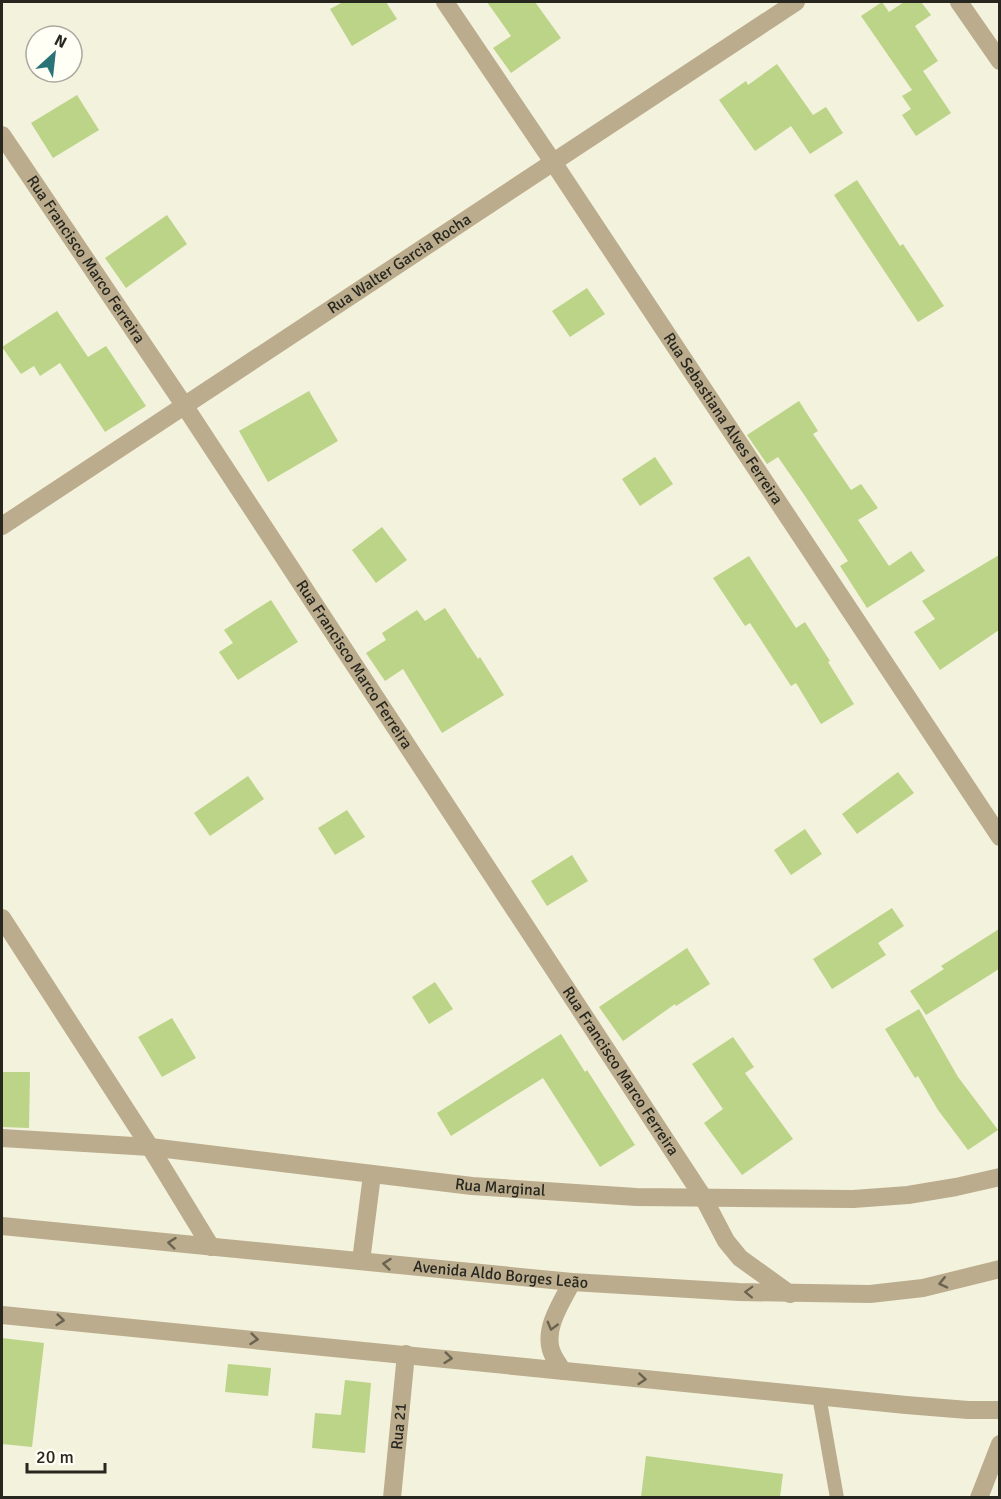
<svg xmlns="http://www.w3.org/2000/svg" width="1001" height="1499" font-family="Signika,sans-serif">
	<style>
		.building { fill: #bbd487 }
		.lines { fill: none; stroke-linecap: round; stroke-linejoin: round }
		.service { stroke: #bbac8d; stroke-width: 14 }
		.minor { stroke: #bbac8d; stroke-width: 18 }
		.tertiary { stroke: #bbac8d; stroke-width: 18 }
		.oneway { stroke: #6a6350 }
		.labels { text-anchor: middle; dominant-baseline: central; stroke-width: 5; stroke-linejoin: round; paint-order: stroke }
		.street-label { font-size: 16px; fill: #27271f; stroke: #fffff6 }
	</style>
	<rect width="100%" height="100%" fill="#f3f2dd"/>
	<path class="building" d="M 343,2 L 386,2 L 397,19 L 352,46 L 330,9 Z
		M 487,2 L 535,2 L 561,38 L 511,73 L 493,48 L 511,36 Z
		M 882,2 L 889,12 L 904,2 L 921,2 L 931,15 L 915,26 L 938,61 L 923,71 L 951,113 L 916,136 L 902,115 L 911,109 L 902,96 L 912,90 L 861,16 Z
		M 777,64 L 813,115 L 826,107 L 843,133 L 810,154 L 791,126 L 755,151 L 719,100 L 746,81 L 748,85 Z
		M 77,95 L 99,130 L 53,158 L 31,123 Z
		M 857,180 L 900,246 L 903,244 L 944,306 L 918,322 L 834,195 Z
		M 167,215 L 187,244 L 126,288 L 105,258 Z
		M 587,288 L 605,314 L 570,337 L 552,311 Z
		M 57,311 L 88,357 L 106,346 L 146,406 L 105,432 L 60,363 L 40,376 L 34,366 L 21,374 L 2,347 Z
		M 309,391 L 338,441 L 268,482 L 239,431 Z
		M 799,401 L 818,431 L 813,434 L 851,490 L 861,484 L 878,508 L 858,520 L 889,566 L 911,551 L 925,571 L 867,608 L 840,566 L 848,561 L 805,496 L 778,457 L 767,464 L 747,435 Z
		M 655,457 L 673,484 L 640,506 L 622,479 Z
		M 382,527 L 407,560 L 376,583 L 352,550 Z
		M 999,555 L 999,630 L 940,670 L 914,632 L 935,619 L 922,601 Z
		M 749,556 L 796,628 L 805,622 L 830,661 L 828,662 L 854,704 L 821,724 L 796,683 L 791,686 L 750,623 L 745,626 L 713,578 Z
		M 271,600 L 298,642 L 238,680 L 219,652 L 233,643 L 224,630 Z
		M 445,608 L 478,659 L 480,657 L 504,695 L 442,733 L 403,669 L 385,681 L 366,653 L 386,640 L 382,633 L 417,610 L 425,621 Z
		M 898,772 L 914,793 L 857,834 L 842,814 Z
		M 248,776 L 264,799 L 210,836 L 194,813 Z
		M 347,810 L 365,837 L 335,855 L 318,828 Z
		M 805,829 L 822,854 L 791,875 L 774,850 Z
		M 572,855 L 588,881 L 547,906 L 531,881 Z
		M 892,908 L 904,926 L 878,943 L 886,955 L 832,989 L 813,959 Z
		M 999,929 L 999,969 L 926,1015 L 910,991 L 944,969 L 941,966 Z
		M 687,948 L 710,984 L 676,1006 L 675,1004 L 623,1041 L 599,1007 Z
		M 435,982 L 453,1009 L 429,1024 L 412,997 Z
		M 919,1009 L 958,1077 L 998,1130 L 968,1150 L 938,1110 L 918,1076 L 915,1078 L 885,1029 Z
		M 172,1018 L 196,1058 L 162,1077 L 138,1037 Z
		M 561,1034 L 585,1072 L 587,1070 L 635,1145 L 600,1167 L 543,1078 L 451,1136 L 437,1113 Z
		M 733,1037 L 754,1067 L 745,1073 L 793,1139 L 742,1175 L 704,1123 L 723,1109 L 692,1064 Z
		M 2,1072 L 30,1072 L 29,1128 L 2,1127 Z
		M 2,1338 L 44,1343 L 32,1447 L 2,1444 Z
		M 228,1364 L 271,1368 L 268,1396 L 225,1392 Z
		M 345,1380 L 371,1383 L 365,1453 L 312,1448 L 315,1413 L 341,1415 Z
		M 646,1456 L 783,1474 L 780,1497 L 641,1497 Z"/>
	<g class="lines">
		<path class="service" d="M 819,1396 L 837,1498"/>
		<g class="minor">
			<path id="s1" d="M 445,2 L 553,162 L 1000,837"/>
			<path d="M 959,2 L 1000,61"/>
			<path id="s2" d="M 2,135 L 184,405 L 703,1197 L 726,1241 L 740,1258 L 790,1294"/>
			<path id="s3" d="M 2,526 L 796,2"/>
			<path d="M 2,918 L 150,1147 L 211,1247"/>
			<path id="s4" d="M 2,1138 L 150,1147 L 472,1186 L 636,1197 L 853,1199 L 908,1195 L 956,1187 L 1000,1177"/>
			<path d="M 361,1261 L 372,1175"/>
			<path id="s5" d="M 392,1498 L 406,1354"/>
			<path d="M 979,1498 L 1000,1444"/>
		</g>
		<g class="tertiary">
			<path id="s6" d="M 2,1226 L 572,1282 L 739,1292 L 870,1294 L 923,1288 L 1000,1269"/>
			<path d="M 2,1315 L 906,1405 L 968,1410 L 1000,1410"/>
			<path d="M 563,1371 C 559,1365 553,1357 551,1350 C 544,1327 562,1302 572,1282"/>
		</g>
	</g>
	<defs><path id="oneway-chevron" d="M-2-3.5L2.5 0L-2 3.5" fill="none" stroke-width="1.6" stroke-linecap="round" stroke-linejoin="round" transform="scale(1.5)"/></defs>
	<g class="oneway">
		<use href="#oneway-chevron" transform="translate(172 1243) rotate(-174)"/>
		<use href="#oneway-chevron" transform="translate(387 1264) rotate(-174)"/>
		<use href="#oneway-chevron" transform="translate(943 1283) rotate(167)"/>
		<use href="#oneway-chevron" transform="translate(749 1292) rotate(-178)"/>
		<use href="#oneway-chevron" transform="translate(60 1320) rotate(6)"/>
		<use href="#oneway-chevron" transform="translate(552 1326) rotate(105)"/>
		<use href="#oneway-chevron" transform="translate(254 1339) rotate(6)"/>
		<use href="#oneway-chevron" transform="translate(448 1358) rotate(6)"/>
		<use href="#oneway-chevron" transform="translate(642 1379) rotate(5)"/>
	</g>
	<g class="labels">
		<g class="street-label">
			<text stroke="none"><textPath href="#s2" startOffset="150">Rua Francisco Marco Ferreira</textPath></text>
			<text stroke="none"><textPath href="#s3" startOffset="476">Rua Walter Garcia Rocha</textPath></text>
			<text stroke="none"><textPath href="#s1" startOffset="501">Rua Sebastiana Alves Ferreira</textPath></text>
			<text stroke="none"><textPath href="#s2" startOffset="636">Rua Francisco Marco Ferreira</textPath></text>
			<text stroke="none"><textPath href="#s2" startOffset="1122">Rua Francisco Marco Ferreira</textPath></text>
			<text stroke="none"><textPath href="#s4" startOffset="501">Rua Marginal</textPath></text>
			<text stroke="none"><textPath href="#s6" startOffset="501">Avenida Aldo Borges Leão</textPath></text>
			<text stroke="none"><textPath href="#s5" startOffset="72">Rua 21</textPath></text>
		</g>
	</g>
	<rect width="1001" height="1499" fill="none" stroke="#27271f" stroke-width="6"/>
	<g transform="translate(54 54) rotate(27)"><circle r="28" fill="#fffff6" stroke="#a9a9a0" stroke-width="1.5"/>
	<path d="M0-4.5L10 22L0 15L-10 22Z" fill="#2a7478"/>
	<text y="-9" font-size="16" font-weight="bold" text-anchor="middle" fill="#27271f">N</text>
	</g>
	<path d="M27 1463v9h78v-9" fill="none" stroke="#27271f" stroke-width="3"/>
	<text x="36" y="1463" font-size="18" fill="#27271f" stroke="#fffff6" stroke-width="4.5" paint-order="stroke">20 m</text>
</svg>
